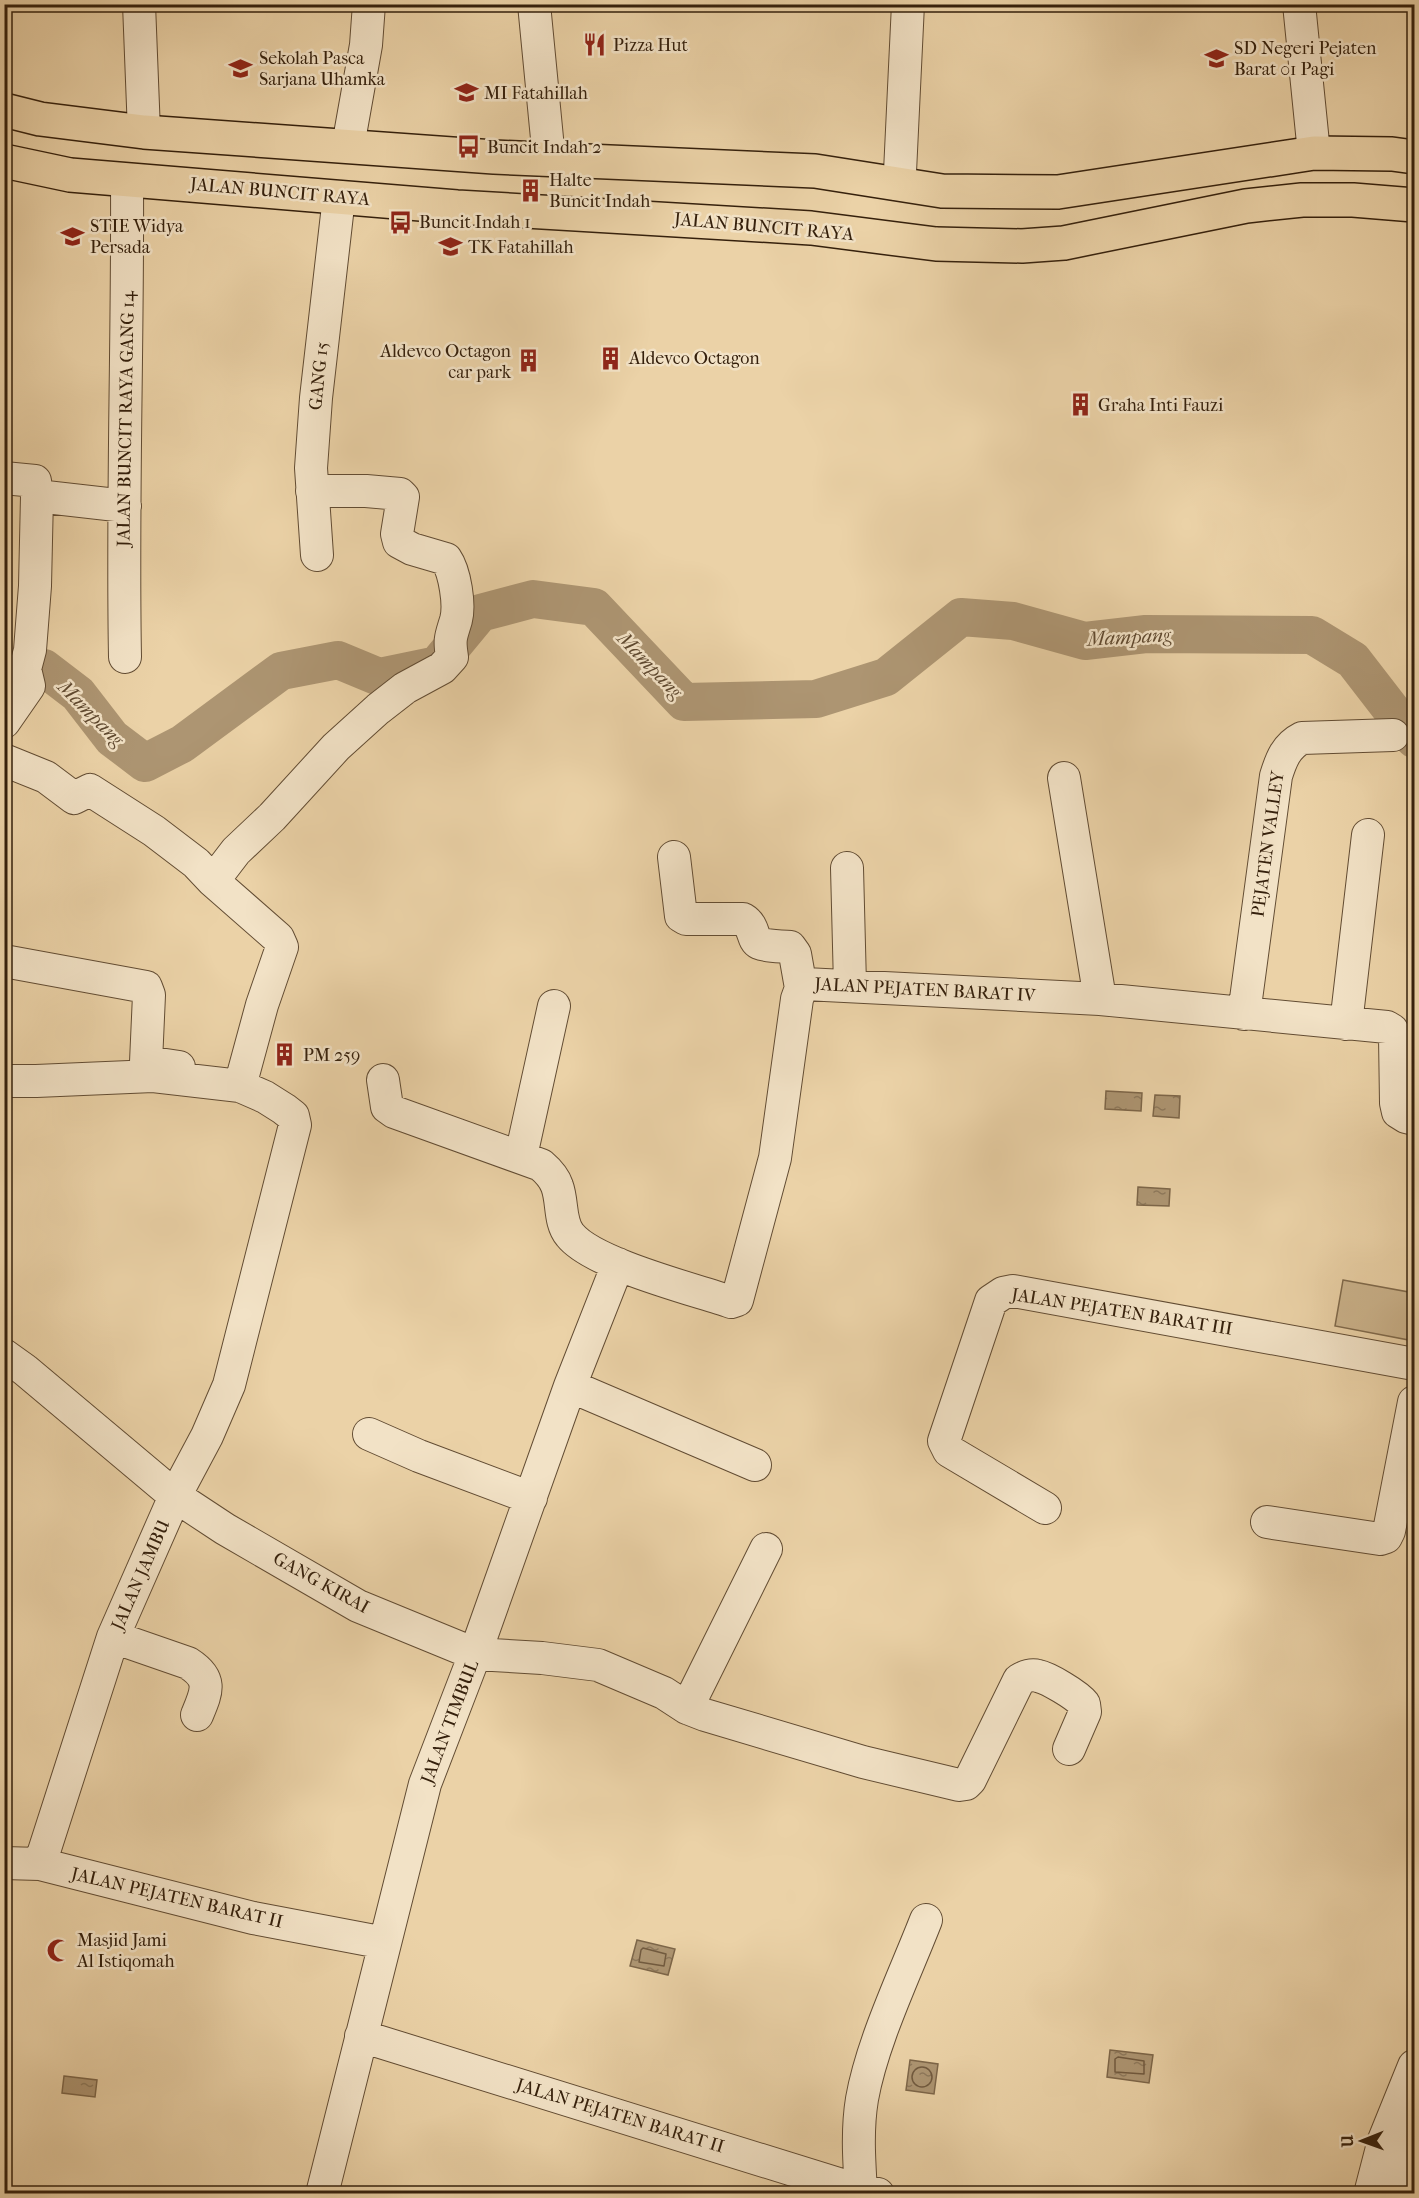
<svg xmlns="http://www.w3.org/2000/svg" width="1419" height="2198" font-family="'IM FELL French Canon',serif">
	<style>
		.pitch { fill: #ccb48d; stroke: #806a4c; stroke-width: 1.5 }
		.water { fill: url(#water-ripples); stroke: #7d6649; stroke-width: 1.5 }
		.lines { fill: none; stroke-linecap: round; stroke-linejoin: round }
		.shore { stroke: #715a3f; stroke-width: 1.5 }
		.river { stroke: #ad9572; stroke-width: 38 }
		.minor-casing { stroke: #624c33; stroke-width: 34 }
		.major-casing { stroke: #35200c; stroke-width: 36 }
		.minor { stroke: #f2e2c6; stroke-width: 32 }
		.major { stroke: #ebd2a7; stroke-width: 33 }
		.labels { text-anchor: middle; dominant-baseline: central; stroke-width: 5; stroke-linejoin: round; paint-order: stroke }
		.poi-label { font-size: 18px; fill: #35200c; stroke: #f2e2c6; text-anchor: start }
		.street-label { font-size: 18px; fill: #35200c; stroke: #f2e2c6 }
		.water-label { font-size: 20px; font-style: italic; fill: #5f4930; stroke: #f2e2c6 }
	</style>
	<defs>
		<pattern id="water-ripples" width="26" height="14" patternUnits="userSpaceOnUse" patternTransform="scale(1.5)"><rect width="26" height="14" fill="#ad9572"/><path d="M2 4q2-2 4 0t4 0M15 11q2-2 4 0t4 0" fill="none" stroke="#8e795c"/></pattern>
	</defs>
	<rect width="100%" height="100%" fill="#ebd2a7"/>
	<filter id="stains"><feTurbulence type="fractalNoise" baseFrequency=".00333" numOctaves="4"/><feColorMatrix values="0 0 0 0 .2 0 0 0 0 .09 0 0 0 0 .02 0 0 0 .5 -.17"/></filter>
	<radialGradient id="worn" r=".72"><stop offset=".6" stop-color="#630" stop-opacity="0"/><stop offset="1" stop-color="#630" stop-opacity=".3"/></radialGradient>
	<path class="pitch" d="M 1343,1280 L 1414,1293 L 1414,1341 L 1335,1326 Z"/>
	<path class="water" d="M 1106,1091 L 1142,1093 L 1141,1111 L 1105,1109 Z
		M 1155,1095 L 1180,1096 L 1179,1118 L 1153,1116 Z
		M 1138,1187 L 1170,1189 L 1169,1206 L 1137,1205 Z
		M 637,1940 L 675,1949 L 668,1975 L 630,1966 Z
		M 1110,2050 L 1153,2055 L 1149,2083 L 1107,2077 Z
		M 910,2060 L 938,2064 L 934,2094 L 906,2090 Z
		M 64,2076 L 97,2080 L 95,2097 L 62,2093 Z"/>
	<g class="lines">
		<path class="shore" d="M 643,1948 L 666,1954 L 664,1966 L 639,1962 L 641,1950 Z
			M 1118,2057 L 1144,2061 L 1144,2074 L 1115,2072 L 1115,2059 Z
			M912 2077a10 10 0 1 1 20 0a10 10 0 1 1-20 0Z"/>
		<path class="river" d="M 4,699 L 44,668 L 78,694 L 112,738 L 145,763 L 182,744 L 281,671 L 338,660 L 379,677 L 437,665 L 480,613 L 533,599 L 594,607 L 684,702 L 816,699 L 886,677 L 961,617 L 1013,621 L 1085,641 L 1146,634 L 1312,635 L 1353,660 L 1414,739"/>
		<defs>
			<path id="minor" d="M 139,4 L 144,132
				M 534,4 L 549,159
				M 1299,4 L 1314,153
				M 348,146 L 366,45 L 369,4
				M 897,184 L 900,172 L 908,4
				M 4,478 L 35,481 L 37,496
				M 317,555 L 311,468 L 316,398 L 339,197
				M 125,657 C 122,498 128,339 127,180
				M 4,722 L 29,686 L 25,669 L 30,650 L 35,586 L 37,496 L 125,506
				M 4,760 L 46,777 L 74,798 L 90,790 L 154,831 L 196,863 L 213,881 L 278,938 L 282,947 L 262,1005 L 240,1086
				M 1064,778 L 1100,999
				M 674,857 L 681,916 L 686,919 L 743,919 C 755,926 752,940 759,943 C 768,947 781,946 790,947 L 795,954 L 801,988
				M 847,868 L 850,985
				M 213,881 L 236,851 L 272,817 L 336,747 L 378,709 L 405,688 L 442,668 L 452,657 C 449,638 451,637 456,620 C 460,605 455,572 446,559 L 412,549 L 399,542 L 397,534 L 403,497 L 400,494 L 366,491 L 312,491
				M 4,961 L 146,987 L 149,995 L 146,1062 L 179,1067
				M 1244,1014 L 1276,776 C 1281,760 1286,746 1302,738 L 1393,735
				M 1346,1024 L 1368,835
				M 383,1080 L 387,1107 L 394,1112 L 541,1165 C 548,1171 554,1177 557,1186 C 563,1202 559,1222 570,1235 C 593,1264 693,1289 731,1302 L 737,1300 L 775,1158 L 797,999 L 801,988 L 805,984 L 1100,999 L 1387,1027 L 1392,1030 L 1395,1036 L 1396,1103 L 1398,1112 L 1406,1117 L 1414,1119
				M 4,1081 L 36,1081 L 153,1076 L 240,1086 L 265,1097 L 284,1109 L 293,1116 L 295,1125 L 229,1385 L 207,1436 L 175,1496 L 113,1637 L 40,1864
				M 521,1156 L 554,1006
				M 4,1355 L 25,1370 L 175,1496 L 225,1529 L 358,1606 L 475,1654 L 542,1658 L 598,1665 L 664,1693 L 687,1708 L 705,1715 L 863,1762 L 959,1785 L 966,1784 L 970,1780 L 1019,1680 C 1024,1677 1031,1674 1038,1676 C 1048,1678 1077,1695 1084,1704 L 1085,1712 L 1069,1749
				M 570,1386 L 755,1465
				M 369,1434 L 419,1456 L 531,1498
				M 1045,1508 L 949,1451 L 944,1441 L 991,1301 L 1003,1293 L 1013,1291 L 1414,1364
				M 1267,1522 L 1380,1539 L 1386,1537 L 1389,1531 L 1414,1402
				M 113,1637 L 188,1663 C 213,1679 207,1691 197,1715
				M 687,1708 L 766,1549
				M 4,1863 L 40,1864 L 253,1918 L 385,1943
				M 361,2036 L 861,2191 L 878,2194
				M 861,2191 C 859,2160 857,2129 862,2099 C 872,2042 905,1974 926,1920
				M 322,2194 L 425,1784 L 475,1654 L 570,1386 L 618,1264
				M 1370,2194 L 1384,2140 L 1414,2066
				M 1394,2194 L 1414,2137"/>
			<path id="major" d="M 4,110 L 40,119 L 144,132 L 494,157 L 815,171 L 942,191 L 1058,192 L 1314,153 L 1392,154 L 1414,157
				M 4,161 L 70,175 L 457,207 L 811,228 L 936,244 L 1022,246 L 1064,243 L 1246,206 L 1302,200 L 1353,200 L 1414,205"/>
		</defs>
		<use href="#minor" class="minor-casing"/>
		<use href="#major" class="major-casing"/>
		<use href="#minor" class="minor"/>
		<use href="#major" class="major"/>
	</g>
	<defs>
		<symbol id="restaurant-bare" viewBox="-9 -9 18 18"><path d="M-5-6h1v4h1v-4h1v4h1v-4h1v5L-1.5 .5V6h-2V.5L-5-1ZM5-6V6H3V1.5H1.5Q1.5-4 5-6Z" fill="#8f2418" stroke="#f2e2c6" stroke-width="2.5" paint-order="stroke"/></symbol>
		<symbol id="school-bare" viewBox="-9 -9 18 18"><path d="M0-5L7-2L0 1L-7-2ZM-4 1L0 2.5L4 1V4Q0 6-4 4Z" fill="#8f2418" stroke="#f2e2c6" stroke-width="2.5" paint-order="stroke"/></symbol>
		<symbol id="university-bare" viewBox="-9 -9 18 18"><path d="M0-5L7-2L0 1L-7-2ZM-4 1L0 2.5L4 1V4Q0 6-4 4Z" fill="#8f2418" stroke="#f2e2c6" stroke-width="2.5" paint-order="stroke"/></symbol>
		<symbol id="bus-bare" viewBox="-9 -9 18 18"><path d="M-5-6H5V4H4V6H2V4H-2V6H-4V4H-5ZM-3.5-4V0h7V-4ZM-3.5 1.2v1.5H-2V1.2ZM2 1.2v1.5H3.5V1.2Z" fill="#8f2418" stroke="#f2e2c6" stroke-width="2.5" paint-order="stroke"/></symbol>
		<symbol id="building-bare" viewBox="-9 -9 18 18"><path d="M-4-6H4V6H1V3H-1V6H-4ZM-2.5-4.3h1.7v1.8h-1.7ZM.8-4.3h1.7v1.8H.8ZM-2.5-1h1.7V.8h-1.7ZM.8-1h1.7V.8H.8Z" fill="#8f2418" stroke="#f2e2c6" stroke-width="2.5" paint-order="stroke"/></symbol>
		<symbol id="mosque-bare" viewBox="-9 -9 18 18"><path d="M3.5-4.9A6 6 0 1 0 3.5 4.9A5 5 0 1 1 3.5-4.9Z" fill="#8f2418" stroke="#f2e2c6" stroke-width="2.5" paint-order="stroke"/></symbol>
	</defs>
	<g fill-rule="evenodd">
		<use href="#restaurant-bare" x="578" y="28" width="33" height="33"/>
		<use href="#school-bare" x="1200" y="42" width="33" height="33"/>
		<use href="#university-bare" x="224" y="52" width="33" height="33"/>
		<use href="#school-bare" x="450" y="76" width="33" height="33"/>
		<use href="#bus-bare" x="452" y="130" width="33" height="33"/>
		<use href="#building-bare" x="514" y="174" width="33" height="33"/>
		<use href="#bus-bare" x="384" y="206" width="33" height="33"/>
		<use href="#university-bare" x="56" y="220" width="33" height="33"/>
		<use href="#school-bare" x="434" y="230" width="33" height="33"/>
		<use href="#building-bare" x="594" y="342" width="33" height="33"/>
		<use href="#building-bare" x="512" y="344" width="33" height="33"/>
		<use href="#building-bare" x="1064" y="388" width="33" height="33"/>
		<use href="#building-bare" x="268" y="1038" width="33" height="33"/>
		<use href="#mosque-bare" x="42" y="1934" width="33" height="33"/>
	</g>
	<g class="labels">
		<g class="poi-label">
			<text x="613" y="45">Pizza Hut</text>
			<text x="1234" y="48">SD Negeri Pejaten<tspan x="1234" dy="21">Barat 01 Pagi</tspan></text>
			<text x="259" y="58">Sekolah Pasca<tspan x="259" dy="21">Sarjana Uhamka</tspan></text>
			<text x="484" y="93">MI Fatahillah</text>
			<text x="487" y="147">Buncit Indah 2</text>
			<text x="549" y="180">Halte<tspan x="549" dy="21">Buncit Indah</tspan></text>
			<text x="419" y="222">Buncit Indah 1</text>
			<text x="90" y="226">STIE Widya<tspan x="90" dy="21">Persada</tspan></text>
			<text x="468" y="247">TK Fatahillah</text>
			<text x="511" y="351" text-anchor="end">Aldevco Octagon<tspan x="511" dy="21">car park</tspan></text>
			<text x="629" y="358">Aldevco Octagon</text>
			<text x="1098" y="405">Graha Inti Fauzi</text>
			<text x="303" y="1055">PM 259</text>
			<text x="77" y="1940">Masjid Jami<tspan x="77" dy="21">Al Istiqomah</tspan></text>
		</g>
		<g class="street-label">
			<text transform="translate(280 192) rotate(5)">JALAN BUNCIT RAYA</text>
			<text transform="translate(764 227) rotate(5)">JALAN BUNCIT RAYA</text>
			<text transform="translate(319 376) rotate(-84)">GANG 15</text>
			<text transform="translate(126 419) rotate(-89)">JALAN BUNCIT RAYA GANG 14</text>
			<text transform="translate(1268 844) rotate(-82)">PEJATEN VALLEY</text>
			<text transform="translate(925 990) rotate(3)">JALAN PEJATEN BARAT IV</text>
			<text transform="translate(1122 1312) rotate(9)">JALAN PEJATEN BARAT III</text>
			<text transform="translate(141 1575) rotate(-66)">JALAN JAMBU</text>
			<text transform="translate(321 1583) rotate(29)">GANG KIRAI</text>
			<text transform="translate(450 1722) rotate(-69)">JALAN TIMBUL</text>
			<text transform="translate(177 1898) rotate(13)">JALAN PEJATEN BARAT II</text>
			<text transform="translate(620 2116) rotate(17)">JALAN PEJATEN BARAT II</text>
		</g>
		<g class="water-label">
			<text transform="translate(1129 637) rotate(-3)">Mampang</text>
			<text transform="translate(650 665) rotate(46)">Mampang</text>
			<text transform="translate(91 713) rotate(45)">Mampang</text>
		</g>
	</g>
	<rect width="1419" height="2198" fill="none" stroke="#ebd2a7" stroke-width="24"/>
	<rect x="6" y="6" width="1407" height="2186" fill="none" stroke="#35200c" stroke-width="3"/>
	<rect x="12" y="12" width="1395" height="2174" fill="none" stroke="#35200c" stroke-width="1.5"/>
	<g transform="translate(1362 2141) rotate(269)" stroke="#f2e2c6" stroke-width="4.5" paint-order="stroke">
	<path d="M0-4.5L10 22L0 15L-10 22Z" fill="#35200c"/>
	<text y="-9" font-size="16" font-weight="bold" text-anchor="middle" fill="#35200c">U</text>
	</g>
	<rect width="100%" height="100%" filter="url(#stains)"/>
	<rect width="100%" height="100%" fill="url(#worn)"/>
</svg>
